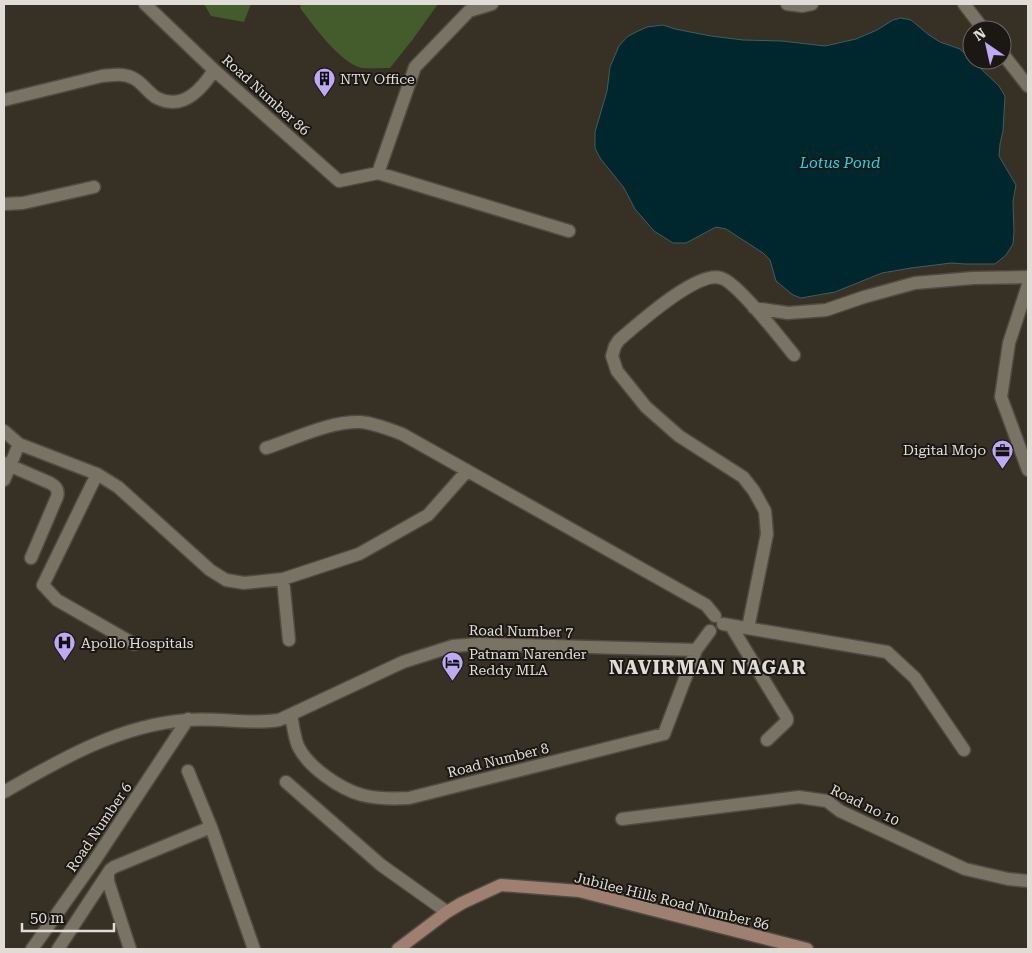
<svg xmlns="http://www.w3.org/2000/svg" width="1032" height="953" font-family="'Roboto Serif',serif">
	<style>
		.green { fill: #445b2b }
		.water { fill: #00262e; stroke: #435d60 }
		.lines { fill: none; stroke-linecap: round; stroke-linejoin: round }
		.street-casing { stroke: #504b42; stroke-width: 15 }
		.secondary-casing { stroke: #504b42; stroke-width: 15 }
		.street { stroke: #797366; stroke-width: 12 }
		.secondary { stroke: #9e7f70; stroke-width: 12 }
		.labels { text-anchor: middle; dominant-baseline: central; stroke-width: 4; stroke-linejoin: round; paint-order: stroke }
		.poi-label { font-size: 14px; fill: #e0ddd6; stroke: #1b1813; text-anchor: start }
		.street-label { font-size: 14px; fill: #e0ddd6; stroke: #1b1813 }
		.water-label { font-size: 15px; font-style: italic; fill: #19d6f6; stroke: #1b1813 }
		.district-label { font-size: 19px; font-weight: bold; letter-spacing: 1px; fill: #e0ddd6; stroke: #1b1813 }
	</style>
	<rect width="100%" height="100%" fill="#363025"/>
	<path class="green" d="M 204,4 L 251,4 L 244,22 L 211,16 Z
		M 301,4 L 438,4 L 413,39 L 390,68 C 381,68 371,69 362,68 C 341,64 313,25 300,8 Z"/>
	<path class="water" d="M 901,18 L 911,20 L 929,35 L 940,42 L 960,49 L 999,86 L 1005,96 L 1003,131 L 1000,144 L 999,156 L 1016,185 L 1013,201 L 1014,232 L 1013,244 L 1006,255 L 995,264 L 965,264 L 951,263 L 911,268 L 882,273 L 835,292 L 801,298 L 793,295 L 776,281 L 770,260 L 763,253 L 726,229 L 716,227 L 686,243 L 673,243 L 654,231 L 635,209 L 624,188 L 600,158 L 595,148 L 595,132 L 607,91 L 610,67 L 619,46 L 627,37 L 636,32 L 647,27 L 663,25 L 675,29 L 711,36 L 743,40 L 782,41 L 825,46 L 856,39 L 877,30 L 893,20 Z"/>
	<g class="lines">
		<defs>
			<path id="street" d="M 145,4 L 214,70 L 339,181 L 378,173 L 569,231
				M 787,4 L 802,6 L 812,4
				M 964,4 L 984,30
				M 1002,53 L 1028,86
				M 4,100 L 102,76 C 113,75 123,73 133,78 C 142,82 148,93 157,98 C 183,111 202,89 214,70
				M 378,173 L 415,67 L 469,11 L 492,4
				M 4,204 L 23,203 L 94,187
				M 1028,285 L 1009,343 L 1001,397 L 1028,470
				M 754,308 L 788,313 L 826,310 L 864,297 L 915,283 L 973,278 L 1028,277
				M 4,431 L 19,444 L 97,474 L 118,487 L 210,570 L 226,580 L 244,583 L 283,579 L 359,554 L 428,515 L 467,471
				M 266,448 C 294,439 330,421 360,422 C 374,423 389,429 402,434 L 706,605 L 715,616
				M 4,463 L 50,483 C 56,486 59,490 57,497 L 31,558
				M 97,474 L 43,585 L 57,600 L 134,644
				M 4,480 L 19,444
				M 283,579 L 289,640
				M 723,624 L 887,652 L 915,678 L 964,750
				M 731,626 L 787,718 L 787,721 L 767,740
				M 748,628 L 767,534 L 765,511 L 754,491 L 743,477 L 679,436 L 646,407 L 617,371 L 612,356 L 615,346 L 619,340 C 638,324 697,270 721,278 C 738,283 780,338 794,355
				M 291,715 C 293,725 294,736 298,746 C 308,767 340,789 362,795 C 378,799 393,799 409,798 L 664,734 L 696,650
				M 188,771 L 211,827
				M 286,782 L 381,865 L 447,912
				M 4,792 C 61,759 120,725 187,720 C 218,717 248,725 279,720 L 403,662 L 453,646 L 479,644 L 696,650 L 710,631
				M 622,819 L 799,797 L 827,801 L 840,811 L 965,869 L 1008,879 L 1028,881
				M 108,874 L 108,881 L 130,949
				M 32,949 L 95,860 L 188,719
				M 58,949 L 110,870 L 114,867 L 211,827 L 254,949"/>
			<path id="secondary" d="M 398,949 L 447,912 L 462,903 L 501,885 L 579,891 L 807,949"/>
		</defs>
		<use href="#street" class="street-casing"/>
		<use href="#secondary" class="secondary-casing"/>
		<use href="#street" class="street"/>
		<use href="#secondary" class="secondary"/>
	</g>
	<defs>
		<symbol id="building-pin" viewBox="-11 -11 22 30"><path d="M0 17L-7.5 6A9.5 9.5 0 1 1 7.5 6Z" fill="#bda9f5" stroke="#1b1813"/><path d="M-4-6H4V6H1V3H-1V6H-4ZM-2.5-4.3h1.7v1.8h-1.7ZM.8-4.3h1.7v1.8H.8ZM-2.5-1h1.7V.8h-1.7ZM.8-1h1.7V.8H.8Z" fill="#111"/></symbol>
		<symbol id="office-pin" viewBox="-11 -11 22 30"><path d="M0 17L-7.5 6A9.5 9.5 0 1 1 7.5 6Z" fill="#bda9f5" stroke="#1b1813"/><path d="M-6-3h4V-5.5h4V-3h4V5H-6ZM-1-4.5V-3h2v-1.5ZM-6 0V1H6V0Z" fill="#111"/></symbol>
		<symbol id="hospital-pin" viewBox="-11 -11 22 30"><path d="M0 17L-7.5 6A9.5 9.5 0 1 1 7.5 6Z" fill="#bda9f5" stroke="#1b1813"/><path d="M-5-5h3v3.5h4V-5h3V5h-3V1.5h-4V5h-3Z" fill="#111"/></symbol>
		<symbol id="hotel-pin" viewBox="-11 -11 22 30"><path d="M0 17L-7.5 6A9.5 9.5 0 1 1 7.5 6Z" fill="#bda9f5" stroke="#1b1813"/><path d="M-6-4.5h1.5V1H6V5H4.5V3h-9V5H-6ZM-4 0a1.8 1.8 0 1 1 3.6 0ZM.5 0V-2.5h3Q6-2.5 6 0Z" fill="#111"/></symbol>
	</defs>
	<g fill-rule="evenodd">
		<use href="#building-pin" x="312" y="66" width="25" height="34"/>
		<use href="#office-pin" x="990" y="438" width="25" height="34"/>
		<use href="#hospital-pin" x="52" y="630" width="25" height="34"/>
		<use href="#hotel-pin" x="440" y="650" width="25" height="34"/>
	</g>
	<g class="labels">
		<g class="poi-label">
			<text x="340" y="79">NTV Office</text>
			<text x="986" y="450" text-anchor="end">Digital Mojo</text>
			<text x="81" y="643">Apollo Hospitals</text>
			<text x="469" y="654">Patnam Narender<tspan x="469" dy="16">Reddy MLA</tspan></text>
		</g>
		<g class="street-label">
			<text transform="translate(266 95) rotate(42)">Road Number 86</text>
			<text transform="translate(521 631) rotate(1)">Road Number 7</text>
			<text transform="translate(498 760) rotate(-14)">Road Number 8</text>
			<text transform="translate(865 805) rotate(26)">Road no 10</text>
			<text transform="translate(99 827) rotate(-56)">Road Number 6</text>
			<text transform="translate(672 901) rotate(14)">Jubilee Hills Road Number 86</text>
		</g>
		<g class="water-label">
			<text x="840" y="163">Lotus Pond</text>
		</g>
		<g class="district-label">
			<text x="708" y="667">NAVIRMAN NAGAR</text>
		</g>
	</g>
	<rect width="1032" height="953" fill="none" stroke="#e0ddd6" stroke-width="10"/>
	<g transform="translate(987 45) rotate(326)"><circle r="24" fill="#1b1813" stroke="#6a6761"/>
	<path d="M0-4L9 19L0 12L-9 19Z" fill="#bda9f5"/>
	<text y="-8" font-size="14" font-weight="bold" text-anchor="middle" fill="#e0ddd6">N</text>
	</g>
	<path d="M22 923v8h92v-8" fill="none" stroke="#e0ddd6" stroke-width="2.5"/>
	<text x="30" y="923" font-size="15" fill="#e0ddd6" stroke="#1b1813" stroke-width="4" paint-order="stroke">50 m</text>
</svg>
